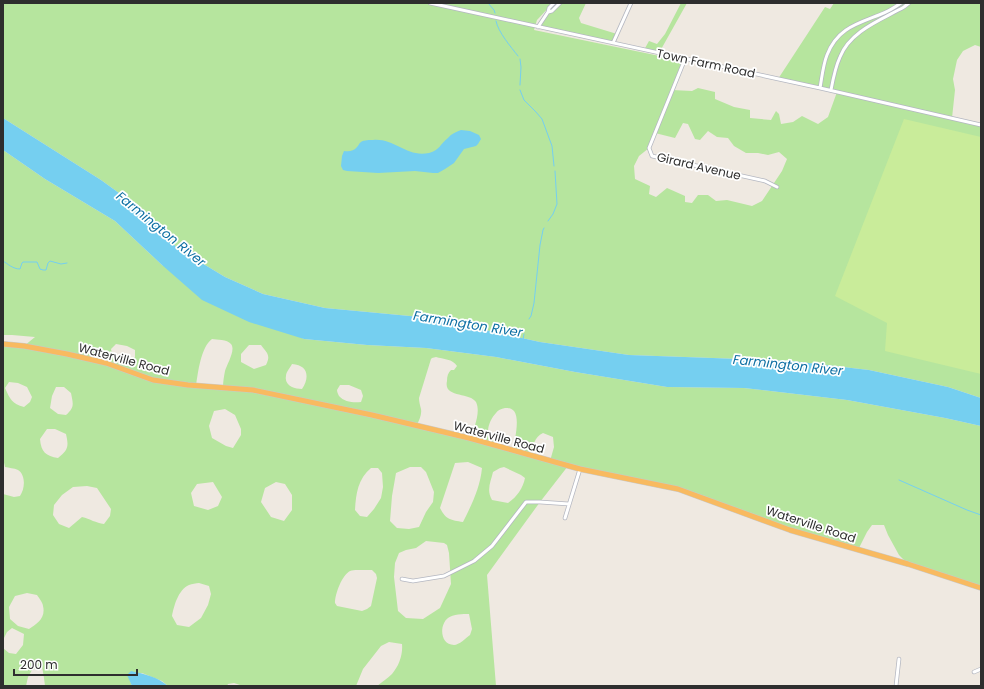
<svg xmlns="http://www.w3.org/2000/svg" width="984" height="689" font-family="Poppins,sans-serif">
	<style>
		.green { fill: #b6e59e; fill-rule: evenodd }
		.pitch { fill: #c9ec9a }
		.water { fill: #75cff0 }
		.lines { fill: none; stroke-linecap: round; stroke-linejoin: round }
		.stream { stroke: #75cff0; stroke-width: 1 }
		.minor-casing { stroke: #b4b7c1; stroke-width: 4.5 }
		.trunk-casing { stroke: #c9c9c9; stroke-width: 6 }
		.minor { stroke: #fff; stroke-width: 3 }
		.trunk { stroke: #f8ba60; stroke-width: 5 }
		.labels { text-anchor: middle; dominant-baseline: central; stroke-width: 3.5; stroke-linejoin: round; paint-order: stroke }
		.street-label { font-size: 12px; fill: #2e2e2e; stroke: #fff }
		.water-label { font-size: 13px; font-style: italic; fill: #0d6fa3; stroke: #fff }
	</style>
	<rect width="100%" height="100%" fill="#efe9e1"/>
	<path class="green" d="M 3,3 L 553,3 L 537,20 L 534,30 L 679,60 L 685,59 L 672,90 L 692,91 L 698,88 L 715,92 L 715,99 L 734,107 L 750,110 L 750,118 L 771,120 L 776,111 L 779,114 L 781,124 L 793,122 L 802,116 L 818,124 L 828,117 L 837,92 L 778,79 L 825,7 L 830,9 L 834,3 L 981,3 L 981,47 L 975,45 L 963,51 L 957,60 L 953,79 L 955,90 L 952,118 L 981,125 L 981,398 L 948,387 L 869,370 L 791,361 L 713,358 L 629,355 L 540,342 L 431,318 L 325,308 L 263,294 L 225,277 L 177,248 L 148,214 L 101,180 L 3,118 ZM 683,123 L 688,124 L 695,139 L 700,140 L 708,131 L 717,137 L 728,138 L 734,146 L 746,153 L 758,153 L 768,155 L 779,152 L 787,159 L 782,171 L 762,201 L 752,206 L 727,200 L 716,201 L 708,195 L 698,195 L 692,203 L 685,202 L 685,196 L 667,188 L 656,197 L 649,194 L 650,186 L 635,179 L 634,166 L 639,156 L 649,148 L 655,133 L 675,138 Z
		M 560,3 L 586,3 L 579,18 L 581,23 L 617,34 L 613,43 L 538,27 L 548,12 L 552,11 Z
		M 681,3 L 687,3 L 659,53 L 644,50 L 649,41 L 657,44 L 665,34 Z
		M 3,150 L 45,179 L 115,221 L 162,265 L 304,339 L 367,345 L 426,348 L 496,357 L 575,372 L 667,387 L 744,388 L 847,400 L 945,418 L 981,426 L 981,588 L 908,564 L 899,555 L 888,535 L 884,525 L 872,525 L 867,532 L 858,550 L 790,530 L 678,489 L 568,466 L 540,502 L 487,575 L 496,686 L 377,686 C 382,682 388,678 392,674 C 399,666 403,655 402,644 L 389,642 L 381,646 L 363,669 L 356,686 L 243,686 L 234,683 L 228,684 L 227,686 L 168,686 L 162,681 L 142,673 L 128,675 L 132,686 L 45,686 L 44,678 L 42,666 L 32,670 L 28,677 L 26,686 L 3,686 L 3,648 L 9,653 L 16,654 L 23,645 L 24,634 L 12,628 L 7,632 L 3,640 L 3,494 L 14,497 L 20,496 C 25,489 26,475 18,470 C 14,468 9,468 5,467 L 3,458 L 3,344 L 24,346 L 35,337 L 12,335 L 3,335 ZM 212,339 C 217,340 227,339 231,344 C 236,350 227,364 225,371 C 224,376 223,382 223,387 L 196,386 C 198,372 201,347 212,339 ZM 116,344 L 127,346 L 135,350 L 135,357 L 131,362 L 120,359 L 112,354 L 111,349 ZM 249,345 L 261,345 C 267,353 271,355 266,365 L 254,369 L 241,362 L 241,354 ZM 436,357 C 443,359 453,359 457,366 L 454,370 L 451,370 C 448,373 447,376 447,381 C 443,398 470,392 476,402 C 481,412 474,429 470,438 L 417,425 C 419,420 422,415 421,409 C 420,405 419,402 419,398 L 431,359 L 432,358 ZM 292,364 C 308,365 310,377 302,389 C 295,389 284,386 286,376 C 286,372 290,368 292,364 ZM 9,382 L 18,383 L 27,387 L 32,397 L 30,402 L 24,407 C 12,404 10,399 5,388 ZM 340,385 L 349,385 L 361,390 L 363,396 L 361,402 C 354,403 344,402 339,396 C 338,394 337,392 337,390 ZM 56,387 L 64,387 L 71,393 C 73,404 75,407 66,415 L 58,414 L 50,408 L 52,396 ZM 505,408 C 508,408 511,408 514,411 C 520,418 515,442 512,450 L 495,445 L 494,440 C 492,439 490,437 489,435 C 486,429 491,418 496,413 C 498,410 501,409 505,408 ZM 225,409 L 235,415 L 241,429 L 241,435 L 233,448 L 226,446 L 212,438 L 209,426 L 214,411 ZM 47,429 L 55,429 L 66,434 C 69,447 68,450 58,458 C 46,456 41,452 40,439 ZM 543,433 L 553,437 L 554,447 L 550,461 L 530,455 C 533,447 534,437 543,433 ZM 468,462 L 482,468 C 480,488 472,504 463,522 C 451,520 446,520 440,508 L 455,463 ZM 410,467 L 421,467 L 426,472 L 434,492 L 433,502 L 426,512 L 419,527 L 409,529 L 397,528 L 390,521 L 392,496 L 396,473 ZM 504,467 L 521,475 L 525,478 C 523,488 517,497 508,503 L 492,500 C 486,490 491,481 493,472 L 500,468 ZM 371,468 L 378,468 L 382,473 L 383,487 L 381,498 L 374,509 L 367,517 L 360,516 L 355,510 C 356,493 358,479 371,468 ZM 213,482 L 222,497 L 218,506 L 208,510 L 194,506 L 191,493 L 197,484 ZM 276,482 L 285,484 L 292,495 L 292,510 L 284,521 L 271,517 L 261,502 L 265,488 ZM 87,486 L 97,488 L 111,509 L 110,516 L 104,524 C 96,523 90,519 82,517 L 69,528 L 59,524 L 53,515 L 54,505 L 62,495 L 73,487 ZM 426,541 L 444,543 L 447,545 L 449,553 L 451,584 L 440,608 L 423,619 L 406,618 L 398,611 L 394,577 L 395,563 L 399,553 L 406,550 L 416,548 ZM 357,570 L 372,570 L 376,574 L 377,578 L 371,606 L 367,609 L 362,611 L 337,606 L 335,603 C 335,594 342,575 350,571 C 352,570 355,570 357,570 ZM 199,583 L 209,586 L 211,594 L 208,605 L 201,618 L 189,627 L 177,625 L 172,616 C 174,606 178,590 189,585 C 192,584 196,583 199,583 ZM 27,593 L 37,595 C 39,598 43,603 43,606 C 46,618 37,624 29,629 L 18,626 L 10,619 L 9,607 L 15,596 ZM 469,614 L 472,629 L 470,635 C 466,638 459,645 454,645 C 440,645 439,625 448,618 C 453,614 463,614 469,614 Z"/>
	<path class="pitch" d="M 904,119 L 981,137 L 981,374 L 885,351 L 887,323 L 835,296 Z"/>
	<path class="water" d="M 3,118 L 101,180 L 148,214 L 177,248 L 225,277 L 263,294 L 325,308 L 431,318 L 540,342 L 629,355 L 713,358 L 791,361 L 869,370 L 948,387 L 981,398 L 981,426 L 945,418 L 847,400 L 744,388 L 667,387 L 575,372 L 496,357 L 426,348 L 367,345 L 304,339 L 249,322 L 202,300 L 162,265 L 115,221 L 45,179 L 3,150 Z
		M 461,130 L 470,131 L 479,135 L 481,139 L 478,144 L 476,146 L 464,149 L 454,163 L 445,169 L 438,173 L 433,173 L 415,171 L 378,173 L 347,171 L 343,170 L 341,166 L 342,156 L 344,151 C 349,152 354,151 357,147 C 359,145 359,143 361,142 C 364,140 370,140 373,140 C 395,138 407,158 429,153 C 440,150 440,144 448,138 C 451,134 456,132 461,130 Z
		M 131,671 C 144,674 158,677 168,686 L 132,686 L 127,675 Z"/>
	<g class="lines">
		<path class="stream" d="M 488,3 L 494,10 L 495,13
			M 496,21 C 498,32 511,47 518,56
			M 520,85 L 521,67 L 520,59
			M 520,90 L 524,100 L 536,112 L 542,119 L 552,146 L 554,166
			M 548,221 L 553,214 L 557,204 L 555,171
			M 3,261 C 8,264 13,269 20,269 L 22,263 L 23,262 L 37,262 L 40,269 L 43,270 L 46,270 L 48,263 L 50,261 L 61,264 L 67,263
			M 529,319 L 531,316 L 534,303 L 540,245 L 543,230 L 544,228
			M 523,340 L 524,334
			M 899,480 L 967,510 L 981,515"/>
		<defs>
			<path id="minor" d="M 430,3 L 820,88 L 981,125
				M 548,12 L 552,11 L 560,3
				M 538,27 L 548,12 L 549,8 L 554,3
				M 613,43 L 631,3
				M 685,59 L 649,148 L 652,156 L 765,181 L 777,187
				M 820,88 C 822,77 823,65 827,55 C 837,29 856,24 879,15 C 887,12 894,8 901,3
				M 831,90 C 833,79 835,68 840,57 C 850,31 881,20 904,7 L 909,3
				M 565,518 L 580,469
				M 402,579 L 413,581 L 444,576 L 474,561 L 492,546 L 526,502 L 540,502 L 569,504
				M 974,672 L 981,669
				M 896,686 L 899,659"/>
			<path id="trunk" d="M 3,344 L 24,346 L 67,354 L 106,363 L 153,380 L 188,385 L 253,390 L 372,415 L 469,438 L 580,469 L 678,489 L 790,530 L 908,564 L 981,588"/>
		</defs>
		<use href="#minor" class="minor-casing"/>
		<use href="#trunk" class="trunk-casing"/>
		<use href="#minor" class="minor"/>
		<use href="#trunk" class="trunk"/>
	</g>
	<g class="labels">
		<g class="street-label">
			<text transform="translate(706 63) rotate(12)">Town Farm Road</text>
			<text transform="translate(699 166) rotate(13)">Girard Avenue</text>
			<text transform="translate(124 359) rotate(15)">Waterville Road</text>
			<text transform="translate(499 437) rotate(15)">Waterville Road</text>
			<text transform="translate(811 524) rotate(18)">Waterville Road</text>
		</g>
		<g class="water-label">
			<text transform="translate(161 229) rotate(39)">Farmington River</text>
			<text transform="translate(468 324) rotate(9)">Farmington River</text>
			<text transform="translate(788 365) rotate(6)">Farmington River</text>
		</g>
	</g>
	<rect width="984" height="689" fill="none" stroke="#2e2e2e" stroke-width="8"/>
	<path d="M14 669v6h123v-6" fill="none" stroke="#2e2e2e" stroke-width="2"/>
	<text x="20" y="669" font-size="12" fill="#2e2e2e" stroke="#ffffff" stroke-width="3" paint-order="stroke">200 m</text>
</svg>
